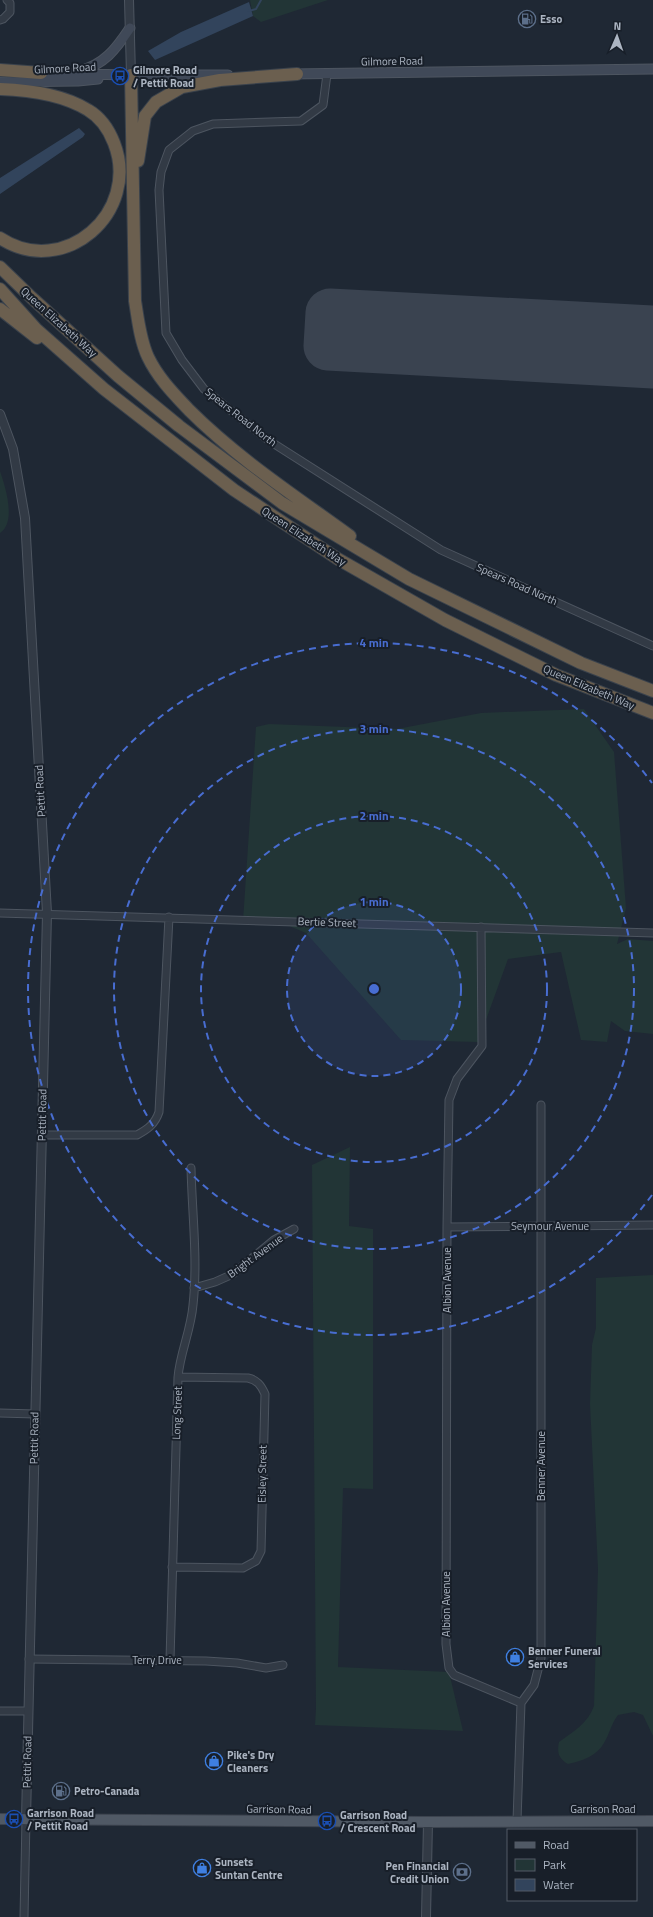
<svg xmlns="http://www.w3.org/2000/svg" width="653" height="1917" font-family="'Titillium Web',sans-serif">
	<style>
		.green { fill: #223536 }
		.water { fill: #32445c }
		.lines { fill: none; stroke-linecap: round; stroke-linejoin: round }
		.stream { stroke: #32445c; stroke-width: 2 }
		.runway { stroke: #3a4350; stroke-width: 49 }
		.minor-casing { stroke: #4d5560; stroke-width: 9 }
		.tertiary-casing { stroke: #4d5560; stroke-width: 10 }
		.secondary-casing { stroke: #4d5560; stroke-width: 11 }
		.primary-casing { stroke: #3c434e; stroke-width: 12 }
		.motorway-casing { stroke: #3a424c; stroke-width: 14 }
		.minor { stroke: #323a45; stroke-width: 7 }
		.tertiary { stroke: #323a45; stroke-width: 8 }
		.secondary { stroke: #404958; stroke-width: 9 }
		.primary { stroke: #505965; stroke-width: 10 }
		.motorway { stroke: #6b5f4f; stroke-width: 12 }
		.ring { fill: none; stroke: #486dd1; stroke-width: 2; stroke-dasharray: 7 5 }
		.labels { text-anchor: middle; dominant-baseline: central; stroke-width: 4; stroke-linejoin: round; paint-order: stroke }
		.poi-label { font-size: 11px; font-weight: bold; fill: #acb5c2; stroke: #181f29; text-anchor: start }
		.street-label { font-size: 11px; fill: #acb5c2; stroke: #181f29 }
		.centre { fill: #486dd1; stroke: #181f29; stroke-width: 2 }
		.ring-label { font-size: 12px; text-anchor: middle; font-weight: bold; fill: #486dd1; stroke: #181f29; stroke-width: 4; stroke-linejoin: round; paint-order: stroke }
	</style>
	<rect width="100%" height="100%" fill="#1f2834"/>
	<path class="green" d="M 250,0 L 328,0 L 261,22 L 253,16 Z
		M 0,471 C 5,486 17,522 0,533 Z
		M 584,709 L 614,752 L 626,908 L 617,944 L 628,939 L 653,941 L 653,1034 L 625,1031 L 611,1021 L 607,1042 L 581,1040 L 561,952 L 508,959 L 478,1042 L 401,1040 L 306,933 L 282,923 L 243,921 L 256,727 L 269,724 L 397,729 L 481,713 Z
		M 350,1147 L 349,1226 L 373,1229 L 373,1489 L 343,1488 L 338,1667 L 449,1672 L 463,1731 L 315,1725 L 316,1709 L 312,1165 Z
		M 653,1275 L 653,1736 L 643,1715 L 634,1712 L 618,1715 C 611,1724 610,1733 604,1743 C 597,1756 582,1761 568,1764 C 558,1758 557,1752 559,1742 C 573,1732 588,1723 594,1706 L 598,1569 L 590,1404 L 592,1345 L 596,1328 L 596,1278 Z"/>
	<path class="water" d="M 249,2 L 253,16 L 155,60 L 148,51 L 181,32 Z
		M 79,128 L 85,134 L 83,137 L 0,194 L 0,178 Z"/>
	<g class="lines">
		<path class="stream" d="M 249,11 L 256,9 L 261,0"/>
		<path class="runway" d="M 653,330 L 330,313 L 328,346 L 653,364"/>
		<defs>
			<path id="minor" d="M 0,20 L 3,19 L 10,12 L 10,3 L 7,0
				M 327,74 L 323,105 L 301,121 L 213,124 L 193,131 L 169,150 L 161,172 L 159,190 L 166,333 L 182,360 L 204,389 L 268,440 L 441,550 L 653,646
				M 0,913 L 653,933
				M 481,927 L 482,1046 L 457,1079 L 449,1100 L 447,1227 L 446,1644 L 449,1668 L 454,1675 L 521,1703
				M 42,1135 L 137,1135 C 148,1129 155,1124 159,1112 L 169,917
				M 447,1227 L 653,1225
				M 194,1288 L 215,1282 L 233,1274 L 274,1240 L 294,1229
				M 0,1413 L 35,1414
				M 172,1567 L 243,1568 L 256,1561 L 261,1551 L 265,1394 C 261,1385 257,1380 248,1378 L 178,1377
				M 29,1659 L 206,1661 L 237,1663 L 266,1668 L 283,1665
				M 170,1660 L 178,1377 C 180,1353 191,1330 193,1305 C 198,1260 192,1213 191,1168
				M 0,1711 L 28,1711
				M 517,1821 L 521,1703 L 534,1685 L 541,1658 L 541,1105
				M 24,1917 L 26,1819"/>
			<path id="tertiary" d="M 129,0 L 131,75
				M 0,414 L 13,449 L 25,518 L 47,913 L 26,1819
				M 426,1917 L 428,1822"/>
			<path id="secondary" d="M 79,71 C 104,65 116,49 130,28
				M 34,73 L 131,75 L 228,75
				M 290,74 L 653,69
				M 0,82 L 78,81 L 98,79"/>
			<path id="primary" d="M 0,1819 L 428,1822 L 653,1821"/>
			<path id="motorway" d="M 0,70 L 41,73
				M 131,75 L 135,301 C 138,319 140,340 148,357 C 158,378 174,394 189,410 C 237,458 295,496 350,536
				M 0,89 C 29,90 62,94 88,110 C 100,117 109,130 114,143 C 141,212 64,280 0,238
				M 138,161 L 145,116 L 156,102 L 182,87 L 220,80 L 297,74
				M 0,267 L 32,298 L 118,376 L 179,426 L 282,503 L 409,579 L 581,663 L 653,691
				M 0,289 L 36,329 L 104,389 L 234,490 L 338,559 L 445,620 L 556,675 L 653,713
				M 0,309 L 37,338"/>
		</defs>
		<use href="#minor" class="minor-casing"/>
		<use href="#tertiary" class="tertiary-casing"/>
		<use href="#secondary" class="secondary-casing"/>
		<use href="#primary" class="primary-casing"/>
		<use href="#motorway" class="motorway-casing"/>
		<use href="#minor" class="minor"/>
		<use href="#tertiary" class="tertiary"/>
		<use href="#secondary" class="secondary"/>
		<use href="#primary" class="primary"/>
		<use href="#motorway" class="motorway"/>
	</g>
	<circle cx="374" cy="989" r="87" fill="#486dd1" fill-opacity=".12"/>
	<g class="ring">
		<circle cx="374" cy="989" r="87"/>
		<circle cx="374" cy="989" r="173"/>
		<circle cx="374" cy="989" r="260"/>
		<path d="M652 1195A346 346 0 1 1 652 783"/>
	</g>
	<defs>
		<symbol id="fuel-ring" viewBox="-11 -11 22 22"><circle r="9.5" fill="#181f29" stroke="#5c6f8a" stroke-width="1.5"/><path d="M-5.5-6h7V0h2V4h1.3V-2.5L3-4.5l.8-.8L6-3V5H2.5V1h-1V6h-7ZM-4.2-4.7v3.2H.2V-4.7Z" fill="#5c6f8a"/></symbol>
		<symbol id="bus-ring" viewBox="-11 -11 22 22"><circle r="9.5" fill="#181f29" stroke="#1a4fb4" stroke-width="1.5"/><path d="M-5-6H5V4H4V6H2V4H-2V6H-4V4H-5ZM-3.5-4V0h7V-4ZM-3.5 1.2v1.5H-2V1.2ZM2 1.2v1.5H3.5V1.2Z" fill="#1a4fb4"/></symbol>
		<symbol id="shop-ring" viewBox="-11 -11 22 22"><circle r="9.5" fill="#181f29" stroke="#3f7fe0" stroke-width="1.5"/><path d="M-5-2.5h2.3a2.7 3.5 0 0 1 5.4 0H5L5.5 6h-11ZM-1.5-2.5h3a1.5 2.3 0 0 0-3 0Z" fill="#3f7fe0"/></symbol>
		<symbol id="bank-ring" viewBox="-11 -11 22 22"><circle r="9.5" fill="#181f29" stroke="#5c6f8a" stroke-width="1.5"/><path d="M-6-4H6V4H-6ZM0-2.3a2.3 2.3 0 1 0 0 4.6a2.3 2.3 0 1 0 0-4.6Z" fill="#5c6f8a"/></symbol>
	</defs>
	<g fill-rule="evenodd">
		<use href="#fuel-ring" x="517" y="9" width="20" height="20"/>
		<use href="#bus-ring" x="110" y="66" width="20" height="20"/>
		<use href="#shop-ring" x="505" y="1647" width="20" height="20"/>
		<use href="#shop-ring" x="204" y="1751" width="20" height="20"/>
		<use href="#fuel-ring" x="51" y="1781" width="20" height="20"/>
		<use href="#bus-ring" x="4" y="1809" width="20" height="20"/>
		<use href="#bus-ring" x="317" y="1811" width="20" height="20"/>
		<use href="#shop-ring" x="192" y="1858" width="20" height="20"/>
		<use href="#bank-ring" x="452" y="1862" width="20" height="20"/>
	</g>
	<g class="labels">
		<g class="poi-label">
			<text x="540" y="19">Esso</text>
			<text x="133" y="70">Gilmore Road<tspan x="133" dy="13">/ Pettit Road</tspan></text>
			<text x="528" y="1651">Benner Funeral<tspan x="528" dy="13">Services</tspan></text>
			<text x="227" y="1755">Pike's Dry<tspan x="227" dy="13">Cleaners</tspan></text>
			<text x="74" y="1791">Petro-Canada</text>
			<text x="27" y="1813">Garrison Road<tspan x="27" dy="13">/ Pettit Road</tspan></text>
			<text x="340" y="1815">Garrison Road<tspan x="340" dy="13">/ Crescent Road</tspan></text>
			<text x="215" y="1862">Sunsets<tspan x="215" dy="13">Suntan Centre</tspan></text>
			<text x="449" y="1866" text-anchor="end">Pen Financial<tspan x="449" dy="13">Credit Union</tspan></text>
		</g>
		<g class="street-label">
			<text transform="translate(392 61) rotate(-1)">Gilmore Road</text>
			<text transform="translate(65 68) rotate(-3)">Gilmore Road</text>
			<text transform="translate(59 322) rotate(42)">Queen Elizabeth Way</text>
			<text transform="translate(241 417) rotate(38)">Spears Road North</text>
			<text transform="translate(304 536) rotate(33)">Queen Elizabeth Way</text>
			<text transform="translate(517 584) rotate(24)">Spears Road North</text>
			<text transform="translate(589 687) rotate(23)">Queen Elizabeth Way</text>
			<text transform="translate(40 791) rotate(-93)">Pettit Road</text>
			<text transform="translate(327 922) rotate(2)">Bertie Street</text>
			<text transform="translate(42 1115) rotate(-89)">Pettit Road</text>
			<text x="550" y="1226">Seymour Avenue</text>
			<text transform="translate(255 1256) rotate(-36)">Bright Avenue</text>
			<text transform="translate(447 1280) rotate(-90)">Albion Avenue</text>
			<text transform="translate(177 1413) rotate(-88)">Long Street</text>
			<text transform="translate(34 1438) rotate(-89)">Pettit Road</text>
			<text transform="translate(541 1466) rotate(-90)">Benner Avenue</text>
			<text transform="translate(262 1474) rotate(-89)">Eisley Street</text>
			<text transform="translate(446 1604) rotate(-90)">Albion Avenue</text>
			<text x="157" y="1660">Terry Drive</text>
			<text transform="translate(27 1762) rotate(-89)">Pettit Road</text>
			<text transform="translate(279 1809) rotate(1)">Garrison Road</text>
			<text x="603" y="1809">Garrison Road</text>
		</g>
	</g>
	<circle cx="374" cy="989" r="6" class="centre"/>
	<g class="ring-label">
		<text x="374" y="647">4 min</text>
		<text x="374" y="733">3 min</text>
		<text x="374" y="820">2 min</text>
		<text x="374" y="906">1 min</text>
	</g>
	<rect x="507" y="1829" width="130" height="72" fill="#181f29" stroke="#535b66"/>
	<rect x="515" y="1842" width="20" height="6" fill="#505965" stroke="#535b66"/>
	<text x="543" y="1849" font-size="12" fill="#acb5c2">Road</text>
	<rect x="515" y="1859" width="20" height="12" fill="#223536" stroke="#535b66"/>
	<text x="543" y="1869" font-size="12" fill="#acb5c2">Park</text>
	<rect x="515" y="1879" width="20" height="12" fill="#32445c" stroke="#535b66"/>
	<text x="543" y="1889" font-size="12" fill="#acb5c2">Water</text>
	<g transform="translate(617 36) rotate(2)" stroke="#181f29" stroke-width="3" paint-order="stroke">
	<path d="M0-3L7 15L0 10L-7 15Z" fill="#acb5c2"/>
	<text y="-6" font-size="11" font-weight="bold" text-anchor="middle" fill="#acb5c2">N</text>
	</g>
</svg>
